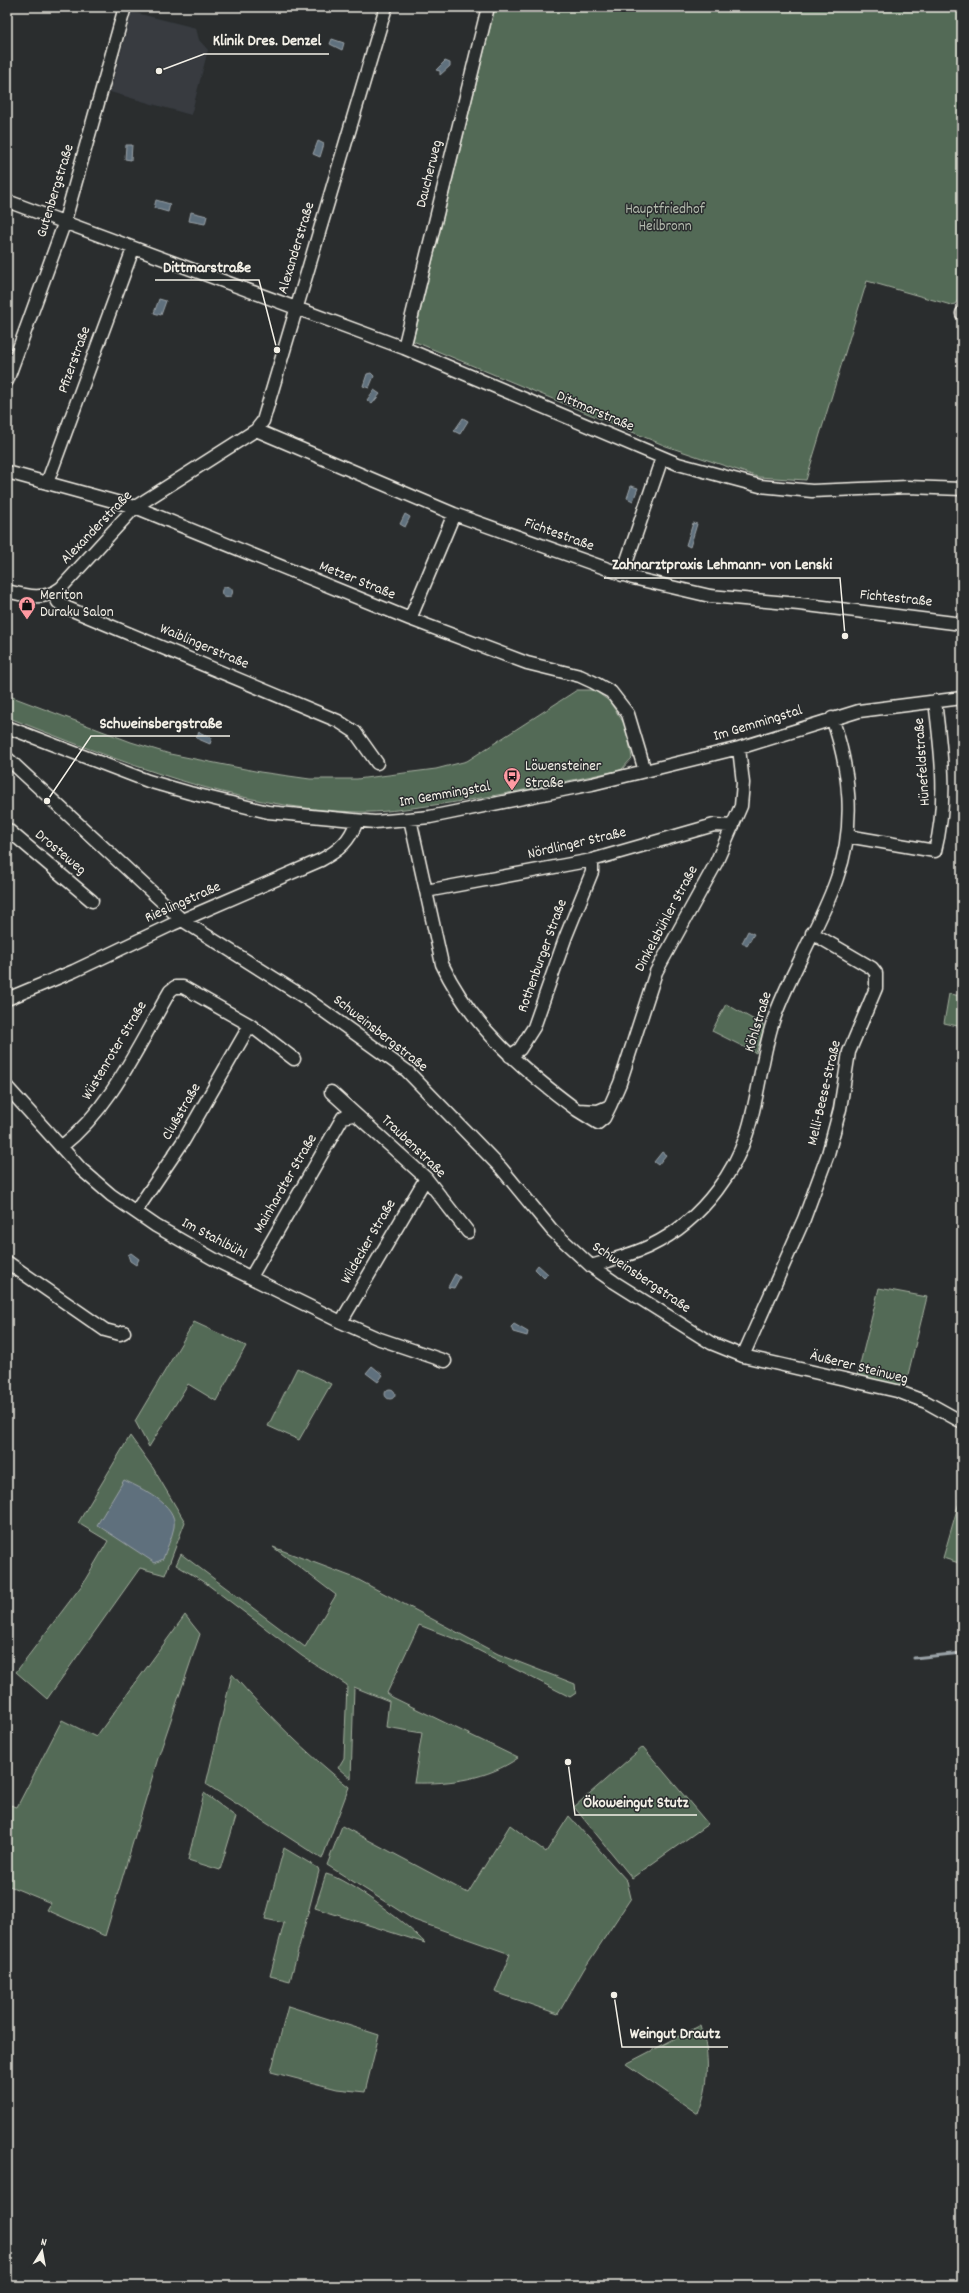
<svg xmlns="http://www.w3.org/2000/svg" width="969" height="2293" font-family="Dekko,sans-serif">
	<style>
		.built { fill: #373b41 }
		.green { fill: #536a56; stroke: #a4ae9f }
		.water { fill: #5f6f7d; stroke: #9ba3a8 }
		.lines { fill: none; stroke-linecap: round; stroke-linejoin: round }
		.stream { stroke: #9ba3a8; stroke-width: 3 }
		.minor-casing { stroke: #f4f1e8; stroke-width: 15 }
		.minor { stroke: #2a2d2e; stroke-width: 12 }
		.labels { text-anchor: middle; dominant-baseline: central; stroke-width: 3; stroke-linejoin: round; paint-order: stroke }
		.street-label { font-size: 15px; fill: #f4f1e8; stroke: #2a2d2e }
		.park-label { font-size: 15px; fill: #b4bbae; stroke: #2a2d2e }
		.poi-label { font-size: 15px; fill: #f4f1e8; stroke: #2a2d2e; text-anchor: start }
		.leader { fill: none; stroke: #f4f1e8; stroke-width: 1.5 }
		.callout-dot { fill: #f4f1e8; stroke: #2a2d2e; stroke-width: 1.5 }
		.callout-label { font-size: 16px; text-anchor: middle; font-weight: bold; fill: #f4f1e8; stroke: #2a2d2e; stroke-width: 3; stroke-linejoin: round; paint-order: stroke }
	</style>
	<rect width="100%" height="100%" fill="#2a2d2e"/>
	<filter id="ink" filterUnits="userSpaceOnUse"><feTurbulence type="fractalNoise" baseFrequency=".025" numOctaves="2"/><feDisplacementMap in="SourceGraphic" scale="8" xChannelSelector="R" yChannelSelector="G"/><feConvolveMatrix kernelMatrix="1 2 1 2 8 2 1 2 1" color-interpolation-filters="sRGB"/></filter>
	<g filter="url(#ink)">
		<path class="built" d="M 132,12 L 196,28 L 199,40 L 208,50 L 191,115 L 110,92 Z"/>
		<path class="green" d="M 495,7 L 962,7 L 962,295 L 955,304 L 951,305 L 867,281 L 806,480 L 758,477 L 666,446 L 413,341 Z
			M 577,690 L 594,690 L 609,701 L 626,726 L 632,758 L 621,770 C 557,783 492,798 427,806 C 404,809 381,813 358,812 C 236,809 119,761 7,717 L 7,695 L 131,742 L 170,754 L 260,772 L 310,779 L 357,779 L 436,769 L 467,761 Z
			M 949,994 L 962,996 L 962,1027 L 944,1023 Z
			M 726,1004 L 765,1026 L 756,1053 L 712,1031 Z
			M 879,1288 L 927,1297 L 905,1387 L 857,1376 Z
			M 194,1322 L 246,1346 L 216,1401 L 188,1384 L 149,1447 L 135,1421 Z
			M 297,1368 L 331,1384 L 299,1440 L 268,1426 Z
			M 130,1436 L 153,1468 L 185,1522 L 165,1575 L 140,1568 L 47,1699 L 16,1672 L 82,1585 L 108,1541 L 78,1523 Z
			M 962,1492 L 962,1564 L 943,1558 Z
			M 273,1547 L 355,1578 L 498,1654 L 575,1684 L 576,1693 L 570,1697 L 460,1641 L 419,1625 L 387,1693 L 392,1697 L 518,1758 C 488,1779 450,1784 414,1783 L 422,1733 L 386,1727 L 389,1701 L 354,1687 L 351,1779 L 338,1768 L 344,1758 L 347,1685 L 302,1656 L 203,1581 L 176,1565 L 181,1554 L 305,1647 L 336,1595 Z
			M 185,1615 L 200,1634 L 158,1758 L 105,1936 L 47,1910 L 51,1903 L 7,1885 L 7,1804 L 17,1807 L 62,1720 L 96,1737 Z
			M 232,1674 C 268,1715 306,1753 349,1787 L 322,1859 L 206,1784 Z
			M 643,1747 L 708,1824 L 632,1878 L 574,1807 Z
			M 204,1793 L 236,1817 L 220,1870 L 188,1860 Z
			M 569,1816 L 627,1881 L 631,1898 L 584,1969 L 558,2014 L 495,1992 L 510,1954 L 414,1920 L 327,1865 L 342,1826 L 468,1893 L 510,1825 L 546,1852 Z
			M 284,1848 L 318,1868 L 319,1871 L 290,1981 L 270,1976 L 284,1923 L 265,1919 Z
			M 326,1874 C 348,1879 409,1925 425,1943 L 315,1908 Z
			M 288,2006 L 379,2035 L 365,2092 L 337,2089 L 271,2072 Z
			M 701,2025 C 710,2056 710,2083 698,2114 L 626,2064 Z"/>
		<path class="water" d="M 332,39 L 344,43 L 342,50 L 330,44 Z
			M 445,61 L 450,63 L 450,66 L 440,75 L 440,71 L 436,70 Z
			M 318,141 L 324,144 L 320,157 L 313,154 Z
			M 126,145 L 132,145 L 131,160 L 125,159 Z
			M 156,200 L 170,204 L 168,212 L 154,208 Z
			M 191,212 L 207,216 L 205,224 L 189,221 Z
			M 159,299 L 166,301 L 161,315 L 154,313 Z
			M 371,373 L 374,376 L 369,388 L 363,386 L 367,374 Z
			M 374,390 L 380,394 L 372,404 L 367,400 Z
			M 463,418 L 468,421 L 460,434 L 454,431 Z
			M 631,486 L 638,488 L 633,501 L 627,498 Z
			M 405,514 L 410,517 L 405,527 L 400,524 Z
			M 693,523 L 697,524 L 690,547 L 686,545 Z
			M221.5 592a5.5 5.5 0 1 1 11 0a5.5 5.5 0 1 1-11 0Z
			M 199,732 L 212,738 L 210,744 L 196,738 Z
			M 748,931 L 754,934 L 747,946 L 742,943 Z
			M 182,1106 L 187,1109 L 181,1120 L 176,1117 Z
			M 662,1152 L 666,1155 L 658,1165 L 654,1162 Z
			M 131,1253 L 139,1259 L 136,1265 L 130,1261 L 128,1255 Z
			M 538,1265 L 548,1274 L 544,1278 L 535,1269 Z
			M 455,1274 L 460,1277 L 454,1288 L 448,1287 Z
			M 514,1324 L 528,1332 L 527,1336 L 513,1332 L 511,1327 Z
			M 372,1366 L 383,1375 L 378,1382 L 366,1373 Z
			M385 1394a5 5 0 1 1 10 0a5 5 0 1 1-10 0Z
			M 124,1480 C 140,1488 178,1504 174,1527 C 172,1538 166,1549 163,1559 L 155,1563 L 97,1525 Z"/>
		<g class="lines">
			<path class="stream" d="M 914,1658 L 962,1653"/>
			<defs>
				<path id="minor" d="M 7,201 L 404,348 L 678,464 L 760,486 L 812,491 L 908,487 L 962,489
					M 962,314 L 962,313
					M 404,348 L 488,7
					M 7,381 L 64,224 L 125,7
					M 256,430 L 454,514 L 633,578 L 710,596 L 799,604 L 962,624
					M 7,472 L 135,507 L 410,619 L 527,663 L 580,676 L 593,682 L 611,692 L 628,714 L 645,771
					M 47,483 L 133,249
					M 622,575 L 662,458
					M 7,591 C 27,596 44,601 61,588 L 135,507 L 256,430 L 263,421 L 386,7
					M 54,593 L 58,602 L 65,607 L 338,721 L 355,732 L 377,763
					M 410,619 L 454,514
					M 7,727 L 148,781 L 190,793 L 268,812 L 375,822 L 430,817 L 592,784 L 739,748 L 859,711 L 962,698
					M 7,758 L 182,920 L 307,999 L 407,1071 L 501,1168 L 552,1230 L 591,1266 L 614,1282 L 711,1343 L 743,1356 L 897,1391 L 926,1402 L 962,1422
					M 410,819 L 442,964 C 470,1025 523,1070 577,1110
					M 7,829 L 92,901
					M 847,836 L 935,851 C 948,801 941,751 935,701
					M 426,891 L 592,860 L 714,825 L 733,826
					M 7,999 L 74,971 L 173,924 L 321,860 C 340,850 350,840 357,821
					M 510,1056 L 520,1049 L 534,1027 L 566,936 L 592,872 L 592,860
					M 7,1087 L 81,1169 L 111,1195 L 156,1226 L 219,1262 L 341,1322 L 377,1338 L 445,1361
					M 331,1092 L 426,1178 L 468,1232
					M 610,1106 L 604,1118 L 598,1123 L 577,1110 L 598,1111 L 610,1106 L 620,1083 L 656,972 L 716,863 L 741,806 L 743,783 L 739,748
					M 61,1147 C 112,1107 138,1046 170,991 L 175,987 L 183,987 L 250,1025 L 294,1059
					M 136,1211 L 184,1140 L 250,1025
					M 7,1262 L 105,1330 L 120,1334 L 124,1332
					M 591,1266 C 610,1260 632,1255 650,1246 C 677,1233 699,1214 717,1190 C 758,1137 754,1088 771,1028 C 778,1003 791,979 802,956 C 814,930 828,905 837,878 C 856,826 850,769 832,718
					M 251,1277 L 343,1117 L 353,1115
					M 341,1322 L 426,1178
					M 743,1356 L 804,1219 L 828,1154 L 840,1109 L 849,1052 L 876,988 L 876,973 L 872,968 L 812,933"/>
			</defs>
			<use href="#minor" class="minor-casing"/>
			<use href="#minor" class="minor"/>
		</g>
	</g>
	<defs>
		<symbol id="shop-pin" viewBox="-11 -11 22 30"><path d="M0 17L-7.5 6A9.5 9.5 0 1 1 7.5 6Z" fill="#ff9aa2" stroke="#2a2d2e"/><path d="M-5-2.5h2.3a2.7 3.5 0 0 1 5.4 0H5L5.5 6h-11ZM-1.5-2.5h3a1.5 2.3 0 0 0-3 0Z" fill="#111"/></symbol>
		<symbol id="bus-pin" viewBox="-11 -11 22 30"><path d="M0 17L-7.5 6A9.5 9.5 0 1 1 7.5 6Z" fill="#ff9aa2" stroke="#2a2d2e"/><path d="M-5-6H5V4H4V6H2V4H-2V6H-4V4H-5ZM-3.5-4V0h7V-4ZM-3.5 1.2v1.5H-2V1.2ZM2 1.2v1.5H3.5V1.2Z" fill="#111"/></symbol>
	</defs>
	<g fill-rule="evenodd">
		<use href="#shop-pin" x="17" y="595" width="20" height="27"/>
		<use href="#bus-pin" x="502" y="766" width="20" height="27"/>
	</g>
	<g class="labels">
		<g class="street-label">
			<text transform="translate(430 174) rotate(-76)">Daucherweg</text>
			<text transform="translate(56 191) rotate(-73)">Gutenbergstraße</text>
			<text transform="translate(297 248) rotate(-73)">Alexanderstraße</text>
			<text transform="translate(75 360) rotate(-70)">Pfizerstraße</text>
			<text transform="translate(595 412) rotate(23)">Dittmarstraße</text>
			<text transform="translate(97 528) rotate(-46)">Alexanderstraße</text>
			<text transform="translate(559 535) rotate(20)">Fichtestraße</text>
			<text transform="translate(357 581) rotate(22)">Metzer Straße</text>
			<text transform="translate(896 599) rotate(6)">Fichtestraße</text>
			<text transform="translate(204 647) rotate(23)">Waiblingerstraße</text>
			<text transform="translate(758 724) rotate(-17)">Im Gemmingstal</text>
			<text transform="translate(923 762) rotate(-94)">Hünefeldstraße</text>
			<text transform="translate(445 795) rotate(-10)">Im Gemmingstal</text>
			<text transform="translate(577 844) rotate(-13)">Nördlinger Straße</text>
			<text transform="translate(60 853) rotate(40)">Drosteweg</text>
			<text transform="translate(183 903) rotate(-24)">Rieslingstraße</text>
			<text transform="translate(667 919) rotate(-62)">Dinkelsbühler Straße</text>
			<text transform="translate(543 956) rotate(-70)">Rothenburger Straße</text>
			<text transform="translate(759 1022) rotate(-73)">Köhlstraße</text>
			<text transform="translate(380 1034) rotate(38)">Schweinsbergstraße</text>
			<text transform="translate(115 1051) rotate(-59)">Wüstenroter Straße</text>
			<text transform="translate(825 1093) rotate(-77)">Melli-Beese-Straße</text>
			<text transform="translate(182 1112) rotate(-60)">Clußstraße</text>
			<text transform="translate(413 1147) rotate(44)">Traubenstraße</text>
			<text transform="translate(286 1184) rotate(-60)">Mainhardter Straße</text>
			<text transform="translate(214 1239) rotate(28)">Im Stahlbühl</text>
			<text transform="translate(369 1242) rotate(-60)">Wildecker Straße</text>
			<text transform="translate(641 1278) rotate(34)">Schweinsbergstraße</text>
			<text transform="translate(859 1368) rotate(14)">Äußerer Steinweg</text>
		</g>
		<g class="park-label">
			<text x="665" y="210">Hauptfriedhof<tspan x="665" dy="17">Heilbronn</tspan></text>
		</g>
		<g class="poi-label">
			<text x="40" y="596">Meriton<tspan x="40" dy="17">Duraku Salon</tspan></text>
			<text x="525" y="767">Löwensteiner<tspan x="525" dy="17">Straße</tspan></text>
		</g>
	</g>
	<path class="leader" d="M159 71L204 54H329M277 350L259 280H155M845 636L840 578H604M47 801L91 736H230M568 1762L575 1815H697M614 1995L622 2047H728"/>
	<g class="callout-dot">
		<circle cx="159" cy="71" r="4"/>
		<circle cx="277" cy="350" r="4"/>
		<circle cx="845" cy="636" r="4"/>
		<circle cx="47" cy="801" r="4"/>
		<circle cx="568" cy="1762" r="4"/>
		<circle cx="614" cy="1995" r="4"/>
	</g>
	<g class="callout-label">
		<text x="267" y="45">Klinik Dres. Denzel</text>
		<text x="207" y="272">Dittmarstraße</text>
		<text x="722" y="569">Zahnarztpraxis Lehmann- von Lenski</text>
		<text x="161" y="728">Schweinsbergstraße</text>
		<text x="636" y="1807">Ökoweingut Stutz</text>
		<text x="675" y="2038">Weingut Drautz</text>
	</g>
	<rect width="969" height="2293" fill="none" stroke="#2a2d2e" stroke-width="24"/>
	<rect x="12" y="12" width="945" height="2269" fill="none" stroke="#f4f1e8" stroke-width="1.5" filter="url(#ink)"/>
	<g transform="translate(42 2251) rotate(11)" stroke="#2a2d2e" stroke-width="3" paint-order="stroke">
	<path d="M0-3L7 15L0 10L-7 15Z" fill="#f4f1e8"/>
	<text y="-6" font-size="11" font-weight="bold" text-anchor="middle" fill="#f4f1e8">N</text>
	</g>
</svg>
